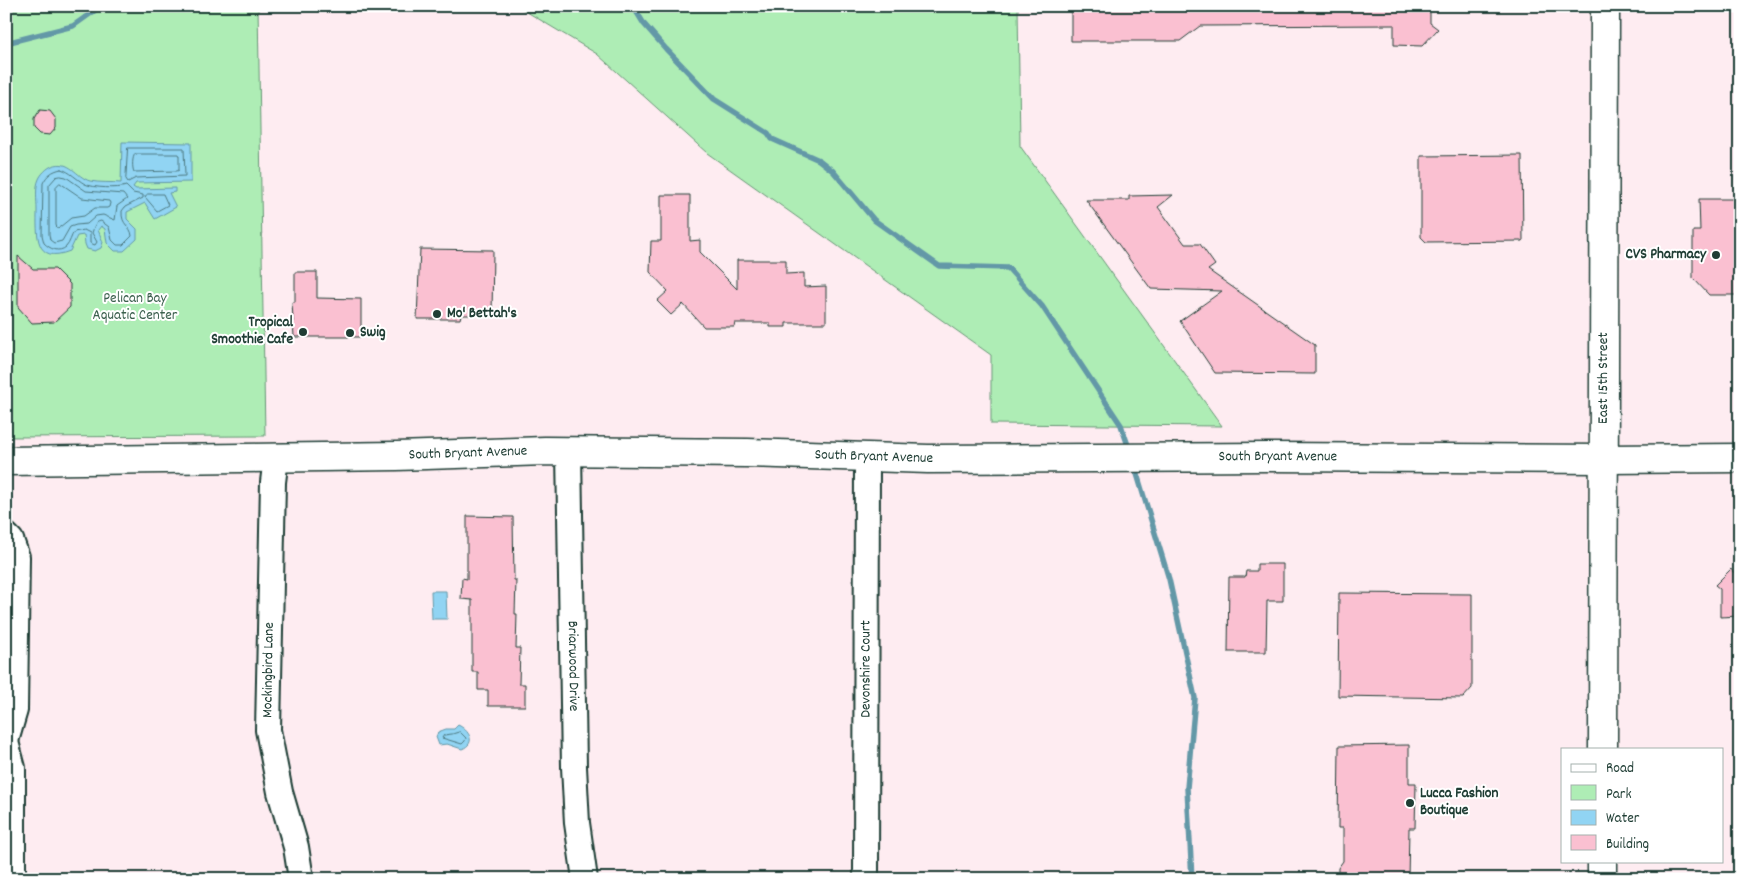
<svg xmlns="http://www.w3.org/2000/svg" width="1746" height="885" font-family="Dekko,sans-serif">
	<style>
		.green { fill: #aeedb5; stroke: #669574 }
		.water { fill: #91d4f3; stroke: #6398a7 }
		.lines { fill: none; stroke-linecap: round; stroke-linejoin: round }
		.shore { stroke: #4d7980; stroke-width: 1 }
		.stream { stroke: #6398a7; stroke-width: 5.5 }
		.building { fill: #fac0d1; stroke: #1f3d34 }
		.minor-casing { stroke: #1f3d34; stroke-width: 28 }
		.secondary-casing { stroke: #1f3d34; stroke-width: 31 }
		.primary-casing { stroke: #1f3d34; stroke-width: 31 }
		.minor { stroke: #fff; stroke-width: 24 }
		.secondary { stroke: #fff; stroke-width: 28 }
		.primary { stroke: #fff; stroke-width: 28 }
		.poi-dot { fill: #1f3d34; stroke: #fff; stroke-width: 2 }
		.labels { text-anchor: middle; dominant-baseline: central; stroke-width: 4; stroke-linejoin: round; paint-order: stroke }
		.poi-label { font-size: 15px; font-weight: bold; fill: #1f3d34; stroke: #fff; text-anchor: start }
		.park-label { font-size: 15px; fill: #3c604e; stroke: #fff }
		.street-label { font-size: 15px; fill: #1f3d34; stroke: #fff }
	</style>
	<rect width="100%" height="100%" fill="#feecf1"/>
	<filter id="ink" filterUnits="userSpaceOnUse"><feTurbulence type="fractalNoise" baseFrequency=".02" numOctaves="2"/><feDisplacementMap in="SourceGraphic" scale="10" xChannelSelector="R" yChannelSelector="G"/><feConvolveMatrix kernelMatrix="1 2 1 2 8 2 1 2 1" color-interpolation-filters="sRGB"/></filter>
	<g filter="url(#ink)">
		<path class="green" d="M 6,6 L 258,6 L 265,436 L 6,437 Z
			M 517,6 L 1018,6 L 1020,146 L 1222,426 L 991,424 L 991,355 L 707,153 L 597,54 Z"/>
		<path class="water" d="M 122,142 L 191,143 L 191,182 L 136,183 L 133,187 L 136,189 L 175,188 L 175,192 L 169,193 L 176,207 L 155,219 L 145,203 L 127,212 L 127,219 L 137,229 L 137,239 L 124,251 L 115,251 L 107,243 L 105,229 L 101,226 L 98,230 L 103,242 L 101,248 L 95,251 L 87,249 L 85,244 L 84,235 L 77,236 L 70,251 C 34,265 37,234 37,210 C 37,201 35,187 39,179 C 41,174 47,168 52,166 C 70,159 76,177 90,181 C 99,183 111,182 121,183 Z
			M 431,591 L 446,591 L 447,619 L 432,619 Z
			M 458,725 C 469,730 477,743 462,749 L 447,744 L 439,745 L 436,737 L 438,732 L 446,729 L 454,729 Z"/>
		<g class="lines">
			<path class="shore" d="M 128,148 L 184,148 L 185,176 L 136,178 L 128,182 L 126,179 Z
				M 135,154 L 178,154 L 179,156 L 179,170 L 177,171 L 134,172 C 132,168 132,157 135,154 Z
				M 61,169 C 71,172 76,179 85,184 C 92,188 119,189 126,186 L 133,193 L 143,195 L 143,198 L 125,207 L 122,211 C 121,226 131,225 132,236 L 123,245 L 117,245 L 112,240 L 109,227 L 101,221 C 94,222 94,228 92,233 L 97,242 L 95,245 L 90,243 L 90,233 L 84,230 L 74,232 C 71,236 70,243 66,247 C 59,253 50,249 44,243 L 42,235 L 43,183 C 47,175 52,171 61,169 Z
				M 61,176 L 66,177 L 86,191 L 123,194 L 127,199 L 117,206 L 115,220 L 103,215 L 96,216 L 87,224 L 76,225 L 70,227 L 62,241 L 54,243 L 50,240 L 49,234 L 49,185 L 56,177 Z
				M 60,183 L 82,198 L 109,201 L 110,203 L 109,207 L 107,208 L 95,208 L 84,216 L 71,218 L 60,227 L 57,228 L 56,225 L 56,187 Z
				M 148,194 L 163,194 L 168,205 L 157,211 L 145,197 Z
				M 460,732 L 466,738 L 465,741 L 462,744 L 442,738 L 444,735 L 452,734 Z"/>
			<path class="stream" d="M 633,6 L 644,24 L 666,49 L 714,99 L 768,133 L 772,139 L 819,160 L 833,171 L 874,220 L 939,266 L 1008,268 L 1042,306 L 1121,425 L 1130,451
				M 6,43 L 73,26 L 101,6
				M 1134,464 L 1169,579 L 1195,698 L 1187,788 L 1192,879"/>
		</g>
		<path class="building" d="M 1071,6 L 1430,6 L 1430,23 L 1438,29 L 1422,46 L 1394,45 L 1394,25 L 1200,26 L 1180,41 L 1071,41 Z
			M 40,110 L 50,111 L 56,119 L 56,128 L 50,135 L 40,134 L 34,128 L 34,119 Z
			M 1522,155 L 1523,241 L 1426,242 L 1421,237 L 1421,156 Z
			M 661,195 L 690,195 L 690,241 L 700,240 L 700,252 L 737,289 L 737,260 L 786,260 L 786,274 L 804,273 L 804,287 L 826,286 L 826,323 L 786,323 L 786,327 L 770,327 L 770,323 L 735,323 L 734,327 L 704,327 L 683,304 L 671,315 L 657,301 L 668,291 L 650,272 L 651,241 L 661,241 Z
			M 1173,195 L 1158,207 L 1185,244 L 1200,244 L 1215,265 L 1208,270 L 1315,345 L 1315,374 L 1215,373 L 1180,321 L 1222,291 L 1151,289 L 1086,200 L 1129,200 L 1129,196 Z
			M 1699,199 L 1740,199 L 1740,295 L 1709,295 L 1693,278 L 1693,231 L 1700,231 Z
			M 420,249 L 493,250 L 492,315 L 461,315 L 460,319 L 417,319 Z
			M 18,256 L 33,269 L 55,269 L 70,284 L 70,307 L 54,322 L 32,323 L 18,307 Z
			M 295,272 L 317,272 L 317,298 L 361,299 L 361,337 L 294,337 L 292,302 L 295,302 Z
			M 467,516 L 513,517 L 514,580 L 516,580 L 515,614 L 517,614 L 516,648 L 520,648 L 519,684 L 525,684 L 525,706 L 488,706 L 488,690 L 478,690 L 478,672 L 472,672 L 472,600 L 461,599 L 462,578 L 467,579 Z
			M 1257,564 L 1283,564 L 1283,601 L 1267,601 L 1266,652 L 1228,652 L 1229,577 L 1245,577 L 1246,571 L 1257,571 Z
			M 1731,569 L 1735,574 L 1740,574 L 1740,616 L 1720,617 L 1720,589 L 1715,585 Z
			M 1339,593 L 1472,594 L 1472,688 L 1463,698 L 1338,696 Z
			M 1409,745 L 1409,783 L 1416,783 L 1415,828 L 1409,828 L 1408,879 L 1338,879 L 1338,868 L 1343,861 L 1343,828 L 1338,828 L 1339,746 Z"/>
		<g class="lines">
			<defs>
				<g id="minor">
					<path id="s1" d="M 569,451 L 574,767 L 577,823 L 585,879"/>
					<path d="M 276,458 L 273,482 L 268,730 L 280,792 L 296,847 L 301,879"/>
					<path d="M 6,535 L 11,540 L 17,557 L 15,710 L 6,741"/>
					<path d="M 6,742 L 13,768 L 13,879"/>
					<path id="s2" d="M 866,879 L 867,458"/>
				</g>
				<g id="secondary">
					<path id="s3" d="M 6,461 L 397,456 L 545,451 L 747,453 L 928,459 L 1269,457 L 1604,459 L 1740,458"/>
				</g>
				<g id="primary">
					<path id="s4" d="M 1603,749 L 1605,6"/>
					<path d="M 1602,879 L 1602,861"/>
				</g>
			</defs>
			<use href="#minor" class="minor-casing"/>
			<use href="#secondary" class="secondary-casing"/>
			<use href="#primary" class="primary-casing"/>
			<use href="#minor" class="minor"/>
			<use href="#secondary" class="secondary"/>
			<use href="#primary" class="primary"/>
		</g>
	</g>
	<g class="poi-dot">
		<circle cx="1716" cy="255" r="5"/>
		<circle cx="437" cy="314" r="5"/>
		<circle cx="303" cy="332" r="5"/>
		<circle cx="350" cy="333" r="5"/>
		<circle cx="1410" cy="803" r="5"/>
	</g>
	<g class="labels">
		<g class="poi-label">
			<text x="1706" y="255" text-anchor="end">CVS Pharmacy</text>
			<text x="447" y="314">Mo' Bettah's</text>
			<text x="293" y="323" text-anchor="end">Tropical<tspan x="293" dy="17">Smoothie Cafe</tspan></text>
			<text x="360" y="333">Swig</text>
			<text x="1420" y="794">Lucca Fashion<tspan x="1420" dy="17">Boutique</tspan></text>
		</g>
		<g class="park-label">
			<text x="135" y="299">Pelican Bay<tspan x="135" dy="17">Aquatic Center</tspan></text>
		</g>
		<g class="street-label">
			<text stroke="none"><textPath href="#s4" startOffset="371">East 15th Street</textPath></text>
			<text stroke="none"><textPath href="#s3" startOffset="462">South Bryant Avenue</textPath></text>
			<text stroke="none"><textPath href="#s3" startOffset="868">South Bryant Avenue</textPath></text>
			<text stroke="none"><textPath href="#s3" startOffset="1272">South Bryant Avenue</textPath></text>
			<text stroke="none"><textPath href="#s1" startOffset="215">Briarwood Drive</textPath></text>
			<text stroke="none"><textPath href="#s2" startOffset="210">Devonshire Court</textPath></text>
			<text transform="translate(269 670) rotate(-89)">Mockingbird Lane</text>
		</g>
	</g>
	<rect width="1746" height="885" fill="none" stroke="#fff" stroke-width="25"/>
	<rect x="12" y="12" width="1721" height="860" fill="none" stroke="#1f3d34" stroke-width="2" filter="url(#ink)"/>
	<rect x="1561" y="748" width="162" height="115" fill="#ffffff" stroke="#a5b1ae"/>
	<rect x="1571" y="764" width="25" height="8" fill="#ffffff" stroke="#a5b1ae"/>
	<text x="1606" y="772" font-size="15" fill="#1f3d34">Road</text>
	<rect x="1571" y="785" width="25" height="15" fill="#aeedb5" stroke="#a5b1ae"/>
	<text x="1606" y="798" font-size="15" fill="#1f3d34">Park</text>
	<rect x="1571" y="810" width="25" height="15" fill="#91d4f3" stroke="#a5b1ae"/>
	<text x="1606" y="822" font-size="15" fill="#1f3d34">Water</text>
	<rect x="1571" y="835" width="25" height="15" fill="#fac0d1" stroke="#a5b1ae"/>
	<text x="1606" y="848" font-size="15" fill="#1f3d34">Building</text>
</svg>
